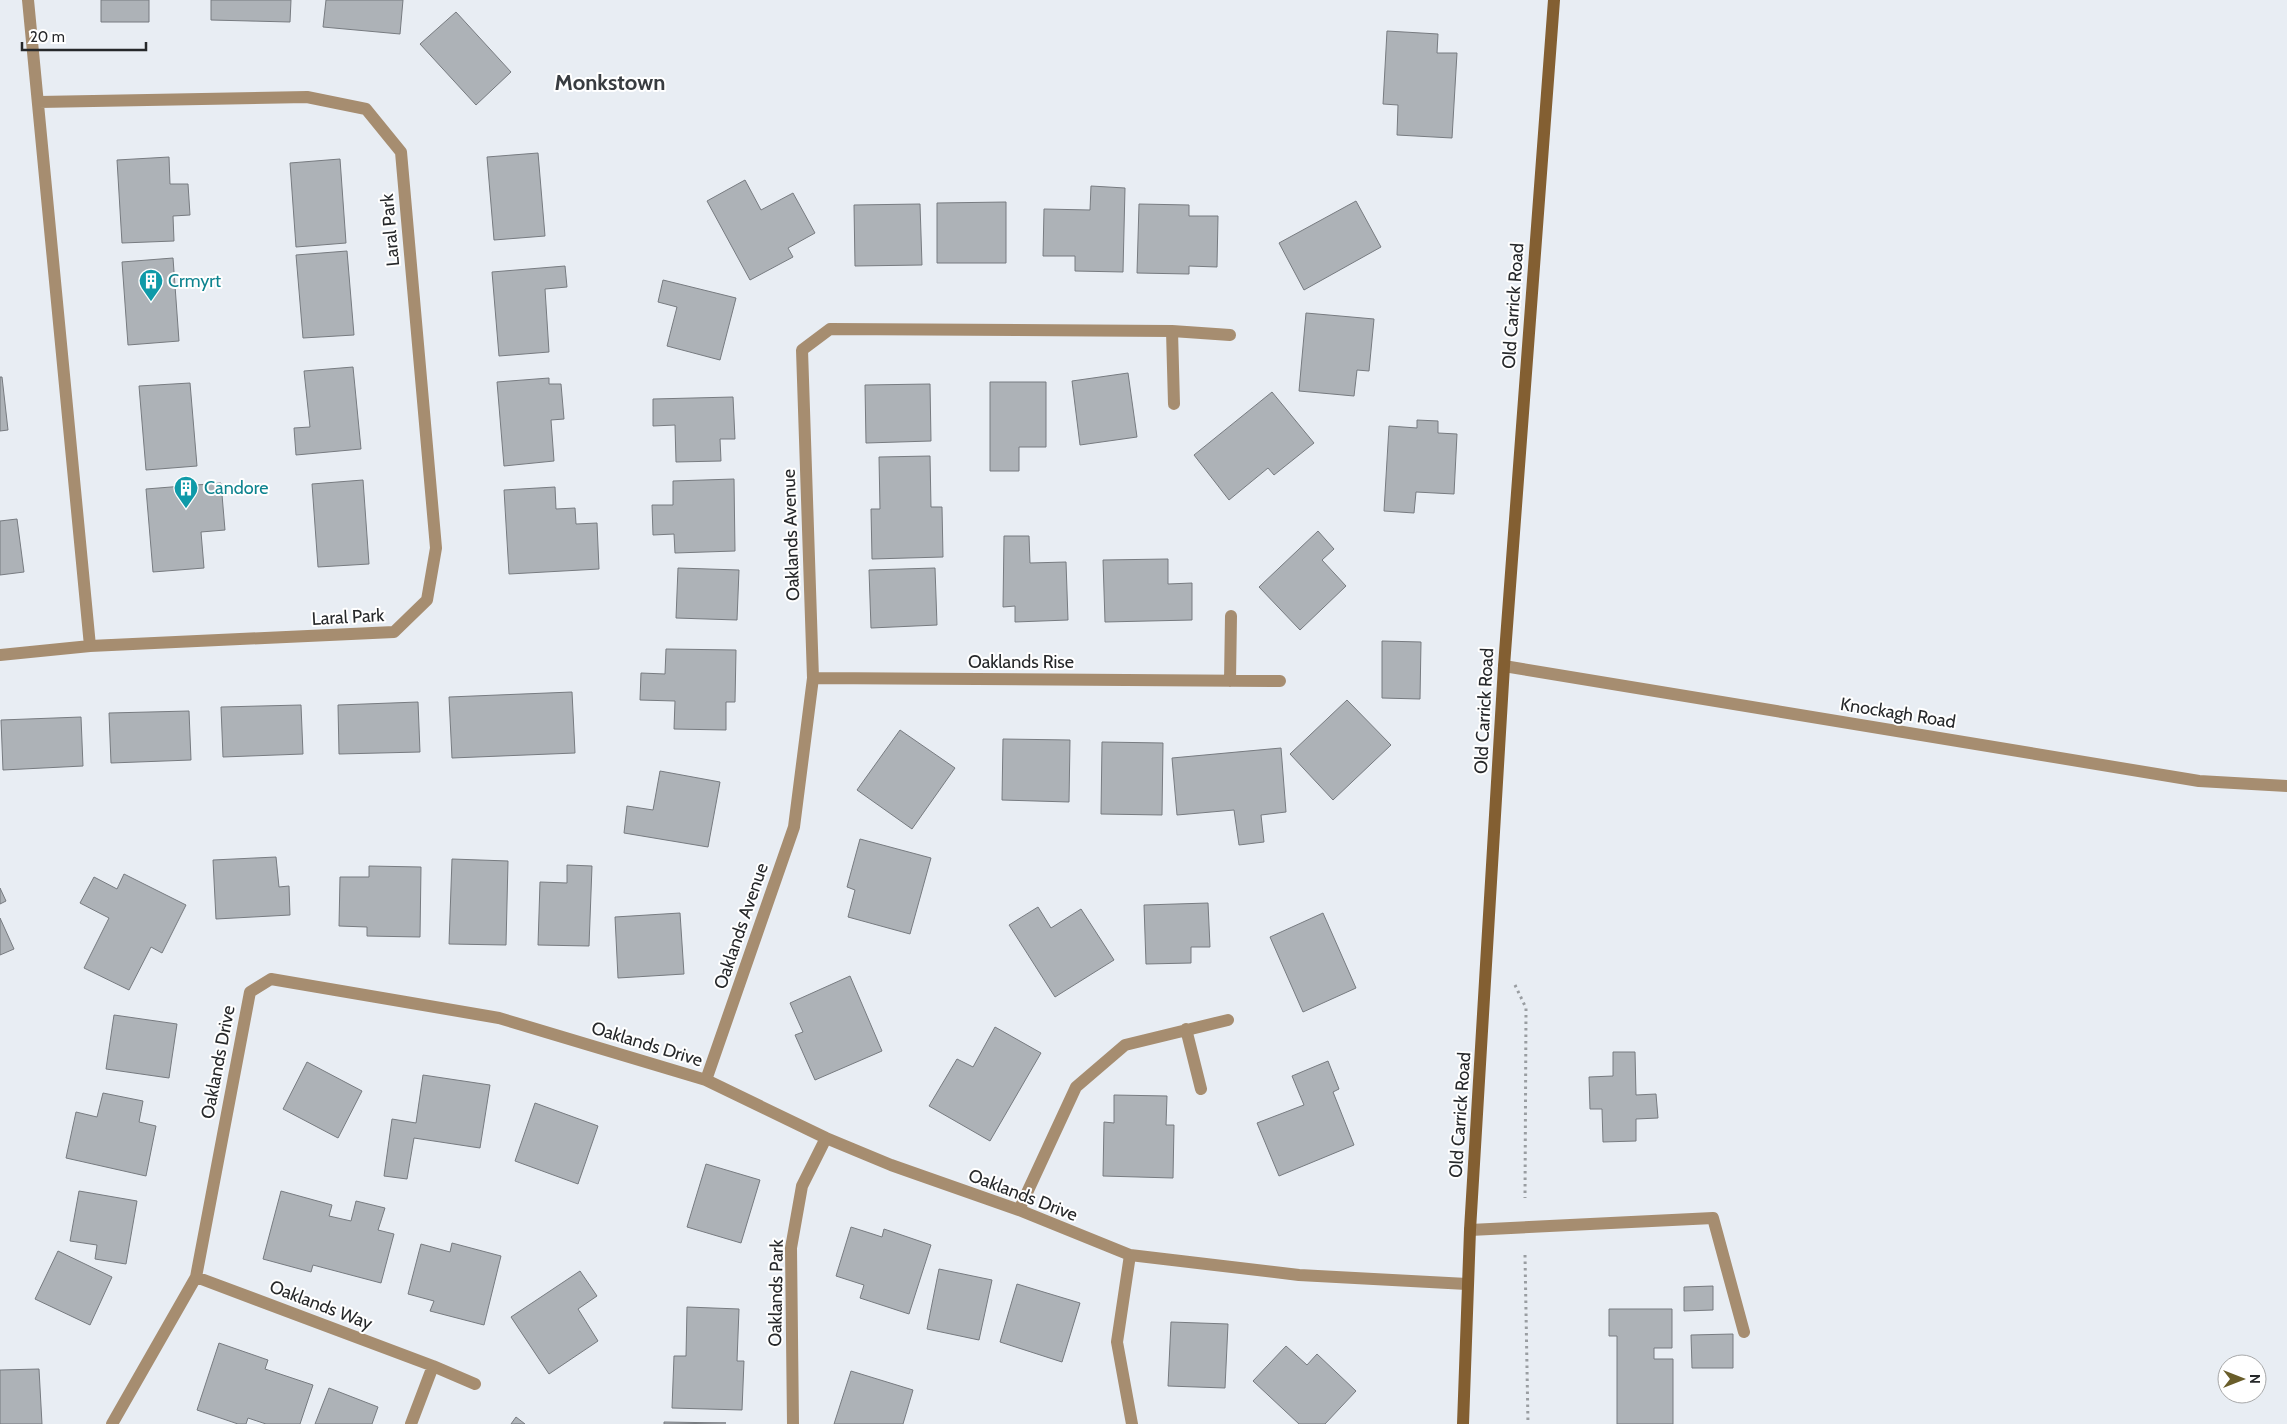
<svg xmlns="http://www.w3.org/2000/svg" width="2287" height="1424" font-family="Cabin,sans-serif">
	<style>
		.building { fill: #adb2b7; stroke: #777b80 }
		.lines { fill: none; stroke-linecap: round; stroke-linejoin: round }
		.path { stroke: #999da1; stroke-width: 3; stroke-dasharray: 2.5 4; stroke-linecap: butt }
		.service { stroke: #a68d70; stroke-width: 12 }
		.minor { stroke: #a68d70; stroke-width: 12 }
		.tertiary { stroke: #a68d70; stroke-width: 12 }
		.secondary { stroke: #835f32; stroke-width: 12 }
		.labels { text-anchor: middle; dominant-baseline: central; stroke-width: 4; stroke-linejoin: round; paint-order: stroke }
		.street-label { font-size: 18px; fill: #26282a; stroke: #fff }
		.culture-label { font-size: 18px; fill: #0d838f; stroke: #fff; text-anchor: start }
		.district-label { font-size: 22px; font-weight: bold; fill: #383c40; stroke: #fff }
	</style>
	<rect width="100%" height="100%" fill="#e8edf3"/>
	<path class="building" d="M 101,0 L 149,0 L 149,22 L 101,22 Z
		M 211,0 L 291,0 L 290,22 L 211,20 Z
		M 326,0 L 403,0 L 400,34 L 323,27 Z
		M 456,12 L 511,72 L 476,105 L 420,44 Z
		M 1387,31 L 1438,34 L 1437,53 L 1457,53 L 1452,138 L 1397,135 L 1398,105 L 1383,104 Z
		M 538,153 L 545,236 L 494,240 L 487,157 Z
		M 169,157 L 170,184 L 188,184 L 190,215 L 173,216 L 174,241 L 122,243 L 117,160 Z
		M 340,159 L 346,243 L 296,247 L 290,163 Z
		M 745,180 L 761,210 L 793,193 L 815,233 L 788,248 L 793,257 L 750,280 L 707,201 Z
		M 1091,186 L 1125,188 L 1123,272 L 1075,271 L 1075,256 L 1043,256 L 1044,209 L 1090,210 Z
		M 1356,201 L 1381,247 L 1304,290 L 1279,243 Z
		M 1006,202 L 1006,263 L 937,263 L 937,203 Z
		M 920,204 L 922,265 L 855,266 L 854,205 Z
		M 1139,204 L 1189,205 L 1189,216 L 1218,216 L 1217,267 L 1189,266 L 1189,274 L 1137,273 Z
		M 347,251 L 354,335 L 303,338 L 296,255 Z
		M 173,258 L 179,341 L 128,345 L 122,262 Z
		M 565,266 L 567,287 L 545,289 L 549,352 L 499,356 L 492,272 Z
		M 663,280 L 736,298 L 720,360 L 667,346 L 677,307 L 658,302 Z
		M 1306,313 L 1374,319 L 1369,371 L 1357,370 L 1354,396 L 1299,391 Z
		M 353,367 L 361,449 L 296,455 L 294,428 L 310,427 L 304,371 Z
		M 1128,373 L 1137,437 L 1080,445 L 1072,381 Z
		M 0,377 L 2,377 L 8,430 L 0,431 Z
		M 549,378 L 549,384 L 561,384 L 564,419 L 551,420 L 554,461 L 504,466 L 497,382 Z
		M 990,382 L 1046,382 L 1046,447 L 1019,447 L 1019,471 L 990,471 Z
		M 190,383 L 197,466 L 146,470 L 139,386 Z
		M 930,384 L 931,441 L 866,443 L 865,385 Z
		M 1272,392 L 1314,443 L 1274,475 L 1268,468 L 1229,500 L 1194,455 Z
		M 733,397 L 735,439 L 720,439 L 721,461 L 676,462 L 675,425 L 653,426 L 653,399 Z
		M 1417,420 L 1438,421 L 1438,433 L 1457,434 L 1454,494 L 1416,492 L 1414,513 L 1384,511 L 1389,426 L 1417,428 Z
		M 930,456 L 931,507 L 942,507 L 943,557 L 872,559 L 871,509 L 880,509 L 879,457 Z
		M 734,479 L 735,551 L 675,553 L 674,534 L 653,535 L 652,505 L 673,505 L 673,481 Z
		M 363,480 L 369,564 L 318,567 L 312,484 Z
		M 221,483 L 225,530 L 201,532 L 204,568 L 153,572 L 146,489 Z
		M 555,487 L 556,509 L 575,508 L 576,524 L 597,523 L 599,569 L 509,574 L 504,490 Z
		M 17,519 L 24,572 L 0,575 L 0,521 Z
		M 1318,531 L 1334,549 L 1322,560 L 1346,586 L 1300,630 L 1259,587 Z
		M 1004,536 L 1029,536 L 1030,563 L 1066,562 L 1068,620 L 1015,622 L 1015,606 L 1003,607 Z
		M 1168,559 L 1168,584 L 1192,583 L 1192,620 L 1105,622 L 1103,560 Z
		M 678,568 L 739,570 L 737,620 L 676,618 Z
		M 935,568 L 937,625 L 871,628 L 869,570 Z
		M 1382,641 L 1421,642 L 1420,699 L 1382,698 Z
		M 666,649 L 736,650 L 735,702 L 726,702 L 726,730 L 674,729 L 675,701 L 640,700 L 641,673 L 665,674 Z
		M 572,692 L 575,753 L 452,758 L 449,697 Z
		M 1347,700 L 1391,745 L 1333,800 L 1290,754 Z
		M 418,702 L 420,752 L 339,754 L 338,705 Z
		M 301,705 L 303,754 L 223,757 L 221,707 Z
		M 189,711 L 191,760 L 111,763 L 109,713 Z
		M 81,717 L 83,766 L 3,770 L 1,720 Z
		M 900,730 L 955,768 L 912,829 L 857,790 Z
		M 1003,739 L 1070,740 L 1069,802 L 1002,800 Z
		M 1102,742 L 1163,743 L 1162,815 L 1101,814 Z
		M 1281,748 L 1286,812 L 1261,815 L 1264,842 L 1239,845 L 1234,810 L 1177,815 L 1172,758 Z
		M 660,771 L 720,782 L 708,847 L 624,833 L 627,806 L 653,810 Z
		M 860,839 L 931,858 L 910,934 L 848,917 L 855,890 L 847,887 Z
		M 276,857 L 279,887 L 289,886 L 290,915 L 216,919 L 213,860 Z
		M 452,859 L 508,861 L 506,945 L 449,944 Z
		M 567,865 L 592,866 L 589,946 L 538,945 L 540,882 L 567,883 Z
		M 369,866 L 421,867 L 420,937 L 367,936 L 367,927 L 339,926 L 340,877 L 369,877 Z
		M 124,874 L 186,905 L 162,953 L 151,947 L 129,990 L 84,968 L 109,918 L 80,903 L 94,877 L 117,889 Z
		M 0,888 L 6,901 L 0,904 Z
		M 1208,903 L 1210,947 L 1191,947 L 1191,963 L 1146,964 L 1144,905 Z
		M 1038,907 L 1051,928 L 1081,909 L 1114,960 L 1055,997 L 1009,925 Z
		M 680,913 L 684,974 L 618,978 L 615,917 Z
		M 1323,913 L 1356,988 L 1303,1012 L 1270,937 Z
		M 0,918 L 14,949 L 0,955 Z
		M 850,976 L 882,1051 L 815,1080 L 795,1035 L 803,1032 L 790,1003 Z
		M 114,1015 L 177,1024 L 169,1078 L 106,1069 Z
		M 995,1027 L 1041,1053 L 990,1141 L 929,1106 L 957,1059 L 973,1067 Z
		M 1613,1052 L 1635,1052 L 1636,1095 L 1656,1094 L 1658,1118 L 1636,1119 L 1636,1141 L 1603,1142 L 1602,1109 L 1590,1109 L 1589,1077 L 1613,1076 Z
		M 1328,1061 L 1339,1089 L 1333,1092 L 1354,1145 L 1279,1176 L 1257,1123 L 1304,1105 L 1292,1076 Z
		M 307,1062 L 362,1091 L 338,1138 L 283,1109 Z
		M 423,1075 L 490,1085 L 480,1148 L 414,1138 L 407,1179 L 384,1176 L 392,1119 L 416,1123 Z
		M 103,1093 L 143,1101 L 139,1122 L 156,1126 L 146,1176 L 66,1158 L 76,1112 L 97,1117 Z
		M 1114,1095 L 1167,1096 L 1166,1125 L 1174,1125 L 1173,1178 L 1103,1176 L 1104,1122 L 1114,1123 Z
		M 535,1103 L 598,1126 L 578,1184 L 515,1161 Z
		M 706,1164 L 760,1180 L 741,1243 L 687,1227 Z
		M 79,1191 L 137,1201 L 126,1264 L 95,1259 L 97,1245 L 70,1241 Z
		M 281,1191 L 332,1205 L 329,1216 L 351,1221 L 356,1201 L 385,1208 L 378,1230 L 394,1234 L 381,1283 L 313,1265 L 311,1272 L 263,1259 Z
		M 851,1227 L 882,1237 L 884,1229 L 931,1245 L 909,1314 L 860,1298 L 864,1285 L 836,1276 Z
		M 452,1243 L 501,1256 L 484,1325 L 430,1311 L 434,1301 L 408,1294 L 421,1244 L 450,1252 Z
		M 58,1251 L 112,1277 L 90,1325 L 35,1299 Z
		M 939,1269 L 992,1280 L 979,1340 L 927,1329 Z
		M 580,1271 L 597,1296 L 578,1309 L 598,1341 L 549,1374 L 511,1317 Z
		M 1017,1284 L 1080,1303 L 1062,1362 L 1000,1342 Z
		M 1713,1286 L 1713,1310 L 1684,1311 L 1684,1287 Z
		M 687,1307 L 739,1309 L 737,1361 L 744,1361 L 742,1410 L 672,1408 L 674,1356 L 686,1356 Z
		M 1609,1309 L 1672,1309 L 1672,1348 L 1654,1348 L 1654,1359 L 1673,1359 L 1673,1424 L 1617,1424 L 1617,1336 L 1609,1336 Z
		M 1171,1322 L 1228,1324 L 1225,1388 L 1168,1386 Z
		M 1733,1334 L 1733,1368 L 1692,1368 L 1691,1335 Z
		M 219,1343 L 268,1360 L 265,1369 L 313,1385 L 300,1424 L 266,1424 L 248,1418 L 246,1424 L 238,1424 L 197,1410 Z
		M 1286,1346 L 1307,1365 L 1317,1354 L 1356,1391 L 1325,1424 L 1299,1424 L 1253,1381 Z
		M 39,1369 L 42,1424 L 0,1424 L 0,1370 Z
		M 851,1371 L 913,1390 L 903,1424 L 834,1424 Z
		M 329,1388 L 378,1407 L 372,1424 L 315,1424 Z
		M 516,1417 L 525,1424 L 511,1424 Z
		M 664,1422 L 726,1423 L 664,1424 Z"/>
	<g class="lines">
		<path class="path" d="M 1515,985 L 1526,1008 L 1525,1198
			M 1525,1255 L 1528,1424"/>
		<path class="service" d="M 1470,1230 L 1713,1218 L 1744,1332"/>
		<path class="minor" d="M 28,0 L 90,646
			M 1172,331 L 1174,404
			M 0,655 L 90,646 L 394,632 L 427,600 L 436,548 L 401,152 L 366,109 L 307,97 L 39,102
			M 813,678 L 1280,681
			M 1230,681 L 1231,616
			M 1186,1029 L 1201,1089
			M 706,1080 L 794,827 L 813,678 L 802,350 L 830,329 L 1172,331 L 1230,335
			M 1019,1210 L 1076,1087 L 1125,1045 L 1228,1020
			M 1130,1255 L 1117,1342 L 1132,1424
			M 196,1277 L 433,1366 L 475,1384
			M 112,1424 L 196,1277 L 250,992 L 271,979 L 499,1018 L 706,1080 L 826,1138 L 891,1165 L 1019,1210 L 1130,1255 L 1299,1275 L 1467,1284
			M 411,1424 L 433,1366
			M 793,1424 L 791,1248 L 802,1186 L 826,1138"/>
		<path class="tertiary" d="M 1504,666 L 2199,781 L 2287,786"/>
		<path class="secondary" d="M 1463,1424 L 1470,1230 L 1504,666 L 1554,0"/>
	</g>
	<defs>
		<symbol id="building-pin" viewBox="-11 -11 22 30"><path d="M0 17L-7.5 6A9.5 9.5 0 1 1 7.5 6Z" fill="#0f9aa8" stroke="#fff"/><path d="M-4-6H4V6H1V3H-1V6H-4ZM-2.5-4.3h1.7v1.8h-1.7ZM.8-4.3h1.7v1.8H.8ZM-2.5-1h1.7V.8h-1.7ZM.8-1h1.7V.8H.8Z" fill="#fff"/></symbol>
	</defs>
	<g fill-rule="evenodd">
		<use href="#building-pin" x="137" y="267" width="28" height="38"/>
		<use href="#building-pin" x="172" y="474" width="28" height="38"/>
	</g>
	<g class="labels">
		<g class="street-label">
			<text transform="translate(390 230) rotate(-95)">Laral Park</text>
			<text transform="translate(1513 306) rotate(-86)">Old Carrick Road</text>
			<text transform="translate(791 535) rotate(-92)">Oaklands Avenue</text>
			<text transform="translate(348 617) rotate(-3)">Laral Park</text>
			<text x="1021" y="662">Oaklands Rise</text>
			<text transform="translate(1484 711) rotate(-87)">Old Carrick Road</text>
			<text transform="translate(1898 713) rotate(9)">Knockagh Road</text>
			<text transform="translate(741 926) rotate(-71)">Oaklands Avenue</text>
			<text transform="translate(647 1044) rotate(17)">Oaklands Drive</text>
			<text transform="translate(218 1062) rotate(-79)">Oaklands Drive</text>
			<text transform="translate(1460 1115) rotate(-86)">Old Carrick Road</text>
			<text transform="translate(1023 1195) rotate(21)">Oaklands Drive</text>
			<text transform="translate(776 1293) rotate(-89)">Oaklands Park</text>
			<text transform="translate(321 1305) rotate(21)">Oaklands Way</text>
		</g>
		<g class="culture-label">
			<text x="168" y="281">Crmyrt</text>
			<text x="204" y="488">Candore</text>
		</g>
		<g class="district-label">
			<text x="610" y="82">Monkstown</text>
		</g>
	</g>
	<g transform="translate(2242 1379) rotate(90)"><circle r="24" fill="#ffffff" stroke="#a8a9aa"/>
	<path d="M0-4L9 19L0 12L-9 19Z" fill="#695d2a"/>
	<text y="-8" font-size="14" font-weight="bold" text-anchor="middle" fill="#26282a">N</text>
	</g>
	<path d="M22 42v8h124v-8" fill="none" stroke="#26282a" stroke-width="2.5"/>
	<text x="30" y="42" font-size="15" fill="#26282a" stroke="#ffffff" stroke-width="4" paint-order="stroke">20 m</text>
</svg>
